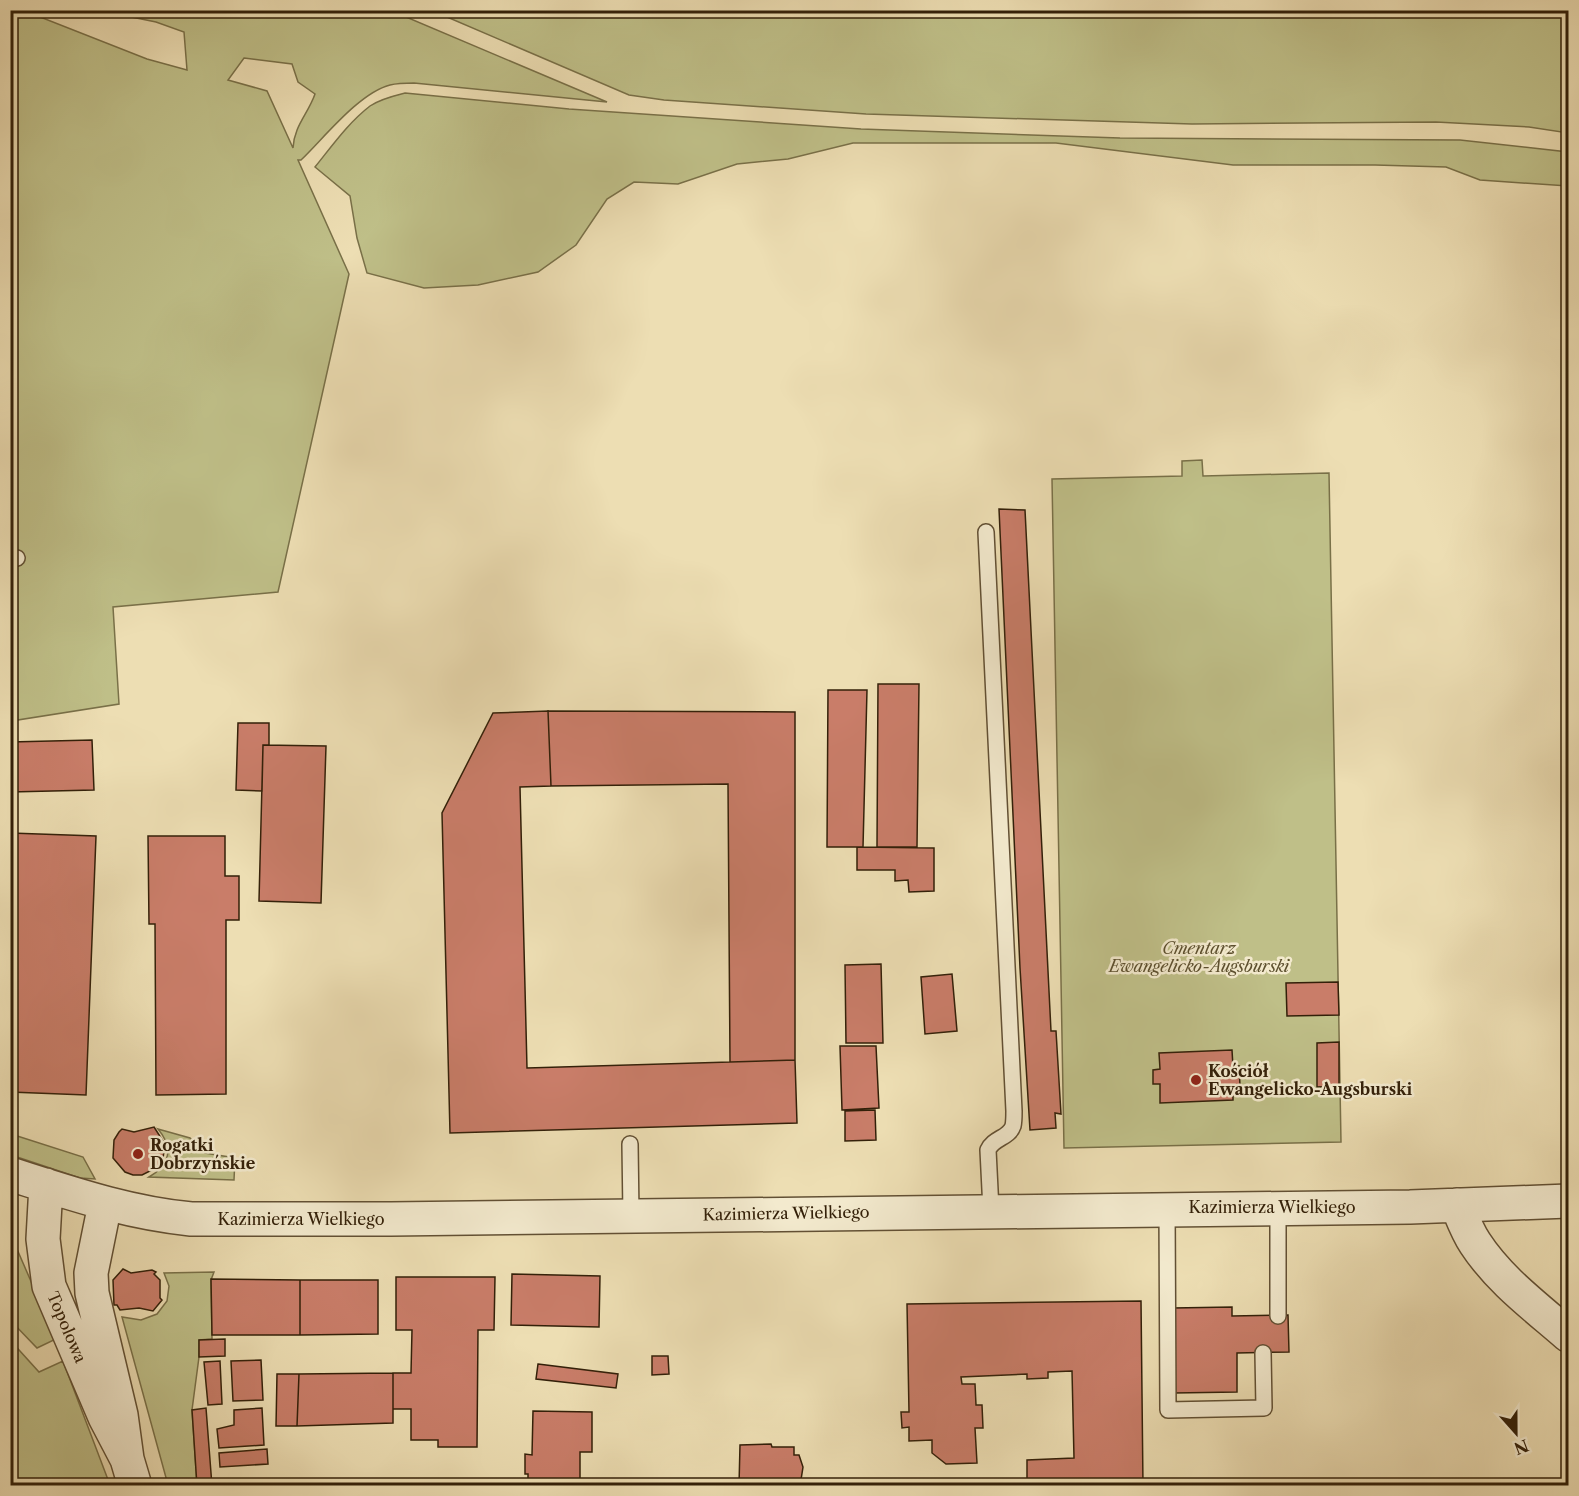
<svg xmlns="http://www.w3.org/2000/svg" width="1579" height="1496" font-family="'Libre Caslon Text',serif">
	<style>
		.green { fill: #bfbf88; stroke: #797048; stroke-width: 1.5; fill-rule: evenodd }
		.building { fill: #c97d69; stroke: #332009; stroke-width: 1.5 }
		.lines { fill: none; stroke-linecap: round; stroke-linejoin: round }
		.service-casing { stroke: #625034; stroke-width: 18 }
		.tertiary-casing { stroke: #625034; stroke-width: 36 }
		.service { stroke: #f3eace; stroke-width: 15 }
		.tertiary { stroke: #f3eace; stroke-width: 33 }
		.poi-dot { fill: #8f2418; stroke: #f3eace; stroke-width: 2 }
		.labels { text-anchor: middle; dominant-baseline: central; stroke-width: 5; stroke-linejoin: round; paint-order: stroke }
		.park-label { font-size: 16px; font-style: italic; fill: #5d502f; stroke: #f3eace }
		.poi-label { font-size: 16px; font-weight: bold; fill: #332009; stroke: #f3eace; text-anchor: start }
		.street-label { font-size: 16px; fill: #332009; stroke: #f3eace }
	</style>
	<rect width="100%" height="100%" fill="#eddeb3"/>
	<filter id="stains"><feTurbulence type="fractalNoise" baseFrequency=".00333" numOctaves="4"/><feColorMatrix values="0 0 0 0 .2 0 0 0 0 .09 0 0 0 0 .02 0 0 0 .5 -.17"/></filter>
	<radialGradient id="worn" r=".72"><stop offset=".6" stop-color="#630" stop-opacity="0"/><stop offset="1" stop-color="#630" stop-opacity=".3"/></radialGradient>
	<path class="green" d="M 11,11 L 25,11 L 147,59 L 187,70 L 184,32 L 156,22 L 102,11 L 392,11 L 607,102 L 414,83 C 406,83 398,83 390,85 C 359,93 324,138 301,160 L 298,160 L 349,274 L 278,592 L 113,607 L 119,704 L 11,721 ZM 244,58 L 292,64 L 298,82 L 315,94 C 308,114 294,126 293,148 L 267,91 L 228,80 Z
		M 433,11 L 1568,11 L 1568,133 L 1529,127 L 1436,122 L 1192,124 L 866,114 L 664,100 L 629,95 Z
		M 405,93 L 569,109 L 861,129 L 1120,138 L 1460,140 L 1568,152 L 1568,186 L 1480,180 L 1446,167 L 1375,165 L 1233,165 L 1056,143 L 853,143 L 788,159 L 737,164 L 678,184 L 634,182 L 607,199 L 576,245 L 538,272 L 478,285 L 424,288 L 367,273 L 357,238 L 350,196 L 315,167 C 332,146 348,123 370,106 C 380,99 393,96 405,93 Z
		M 1202,460 L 1203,476 L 1329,473 L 1341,1142 L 1064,1148 L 1052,479 L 1182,476 L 1182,461 Z
		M 158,1129 L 190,1138 L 205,1153 L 235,1158 L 234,1180 L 149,1177 C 170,1165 174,1148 158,1129 Z
		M 11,1134 L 83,1157 L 95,1179 L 80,1178 L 11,1155 Z
		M 10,1233 L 56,1339 L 37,1348 L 11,1321 Z
		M 214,1272 L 211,1280 L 212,1339 L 199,1340 L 199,1357 L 192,1410 L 197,1485 L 168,1485 L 122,1317 L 141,1320 L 157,1314 L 167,1301 L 169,1286 L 164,1273 Z
		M 10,1340 L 39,1372 L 63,1361 L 110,1485 L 11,1485 Z"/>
	<path class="building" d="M 999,509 L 1025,510 L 1051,1031 L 1056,1031 L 1061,1114 L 1055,1113 L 1056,1128 L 1030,1130 L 1020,968 Z
		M 878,684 L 919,684 L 917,847 L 877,847 Z
		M 828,690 L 867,690 L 863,847 L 827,847 Z
		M 548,711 L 551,786 L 520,787 L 527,1068 L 795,1060 L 797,1123 L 450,1133 L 442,813 L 493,713 Z
		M 548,711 L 795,712 L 795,1060 L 730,1062 L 728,784 L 551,786 Z
		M 238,723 L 269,723 L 269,745 L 263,745 L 262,791 L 236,790 Z
		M 92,740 L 94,790 L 10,792 L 10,742 Z
		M 263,745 L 326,746 L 321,903 L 259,901 Z
		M 10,833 L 96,836 L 86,1095 L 10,1092 Z
		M 148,836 L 225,836 L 225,876 L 239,876 L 239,920 L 226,920 L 226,1094 L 156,1095 L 155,924 L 149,924 Z
		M 857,847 L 934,848 L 934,891 L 909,892 L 908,880 L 895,881 L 895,870 L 857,870 Z
		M 881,964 L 883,1043 L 846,1043 L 845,965 Z
		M 952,974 L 957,1031 L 925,1034 L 921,977 Z
		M 1338,982 L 1339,1015 L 1287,1016 L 1286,983 Z
		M 1339,1042 L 1339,1086 L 1317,1087 L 1317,1043 Z
		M 840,1046 L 876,1046 L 879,1108 L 842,1110 Z
		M 1232,1050 L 1233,1067 L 1239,1066 L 1240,1086 L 1233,1086 L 1233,1100 L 1160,1103 L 1160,1084 L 1153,1084 L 1153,1070 L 1160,1069 L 1159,1053 Z
		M 875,1110 L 876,1140 L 845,1141 L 845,1111 Z
		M 154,1127 L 163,1141 L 164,1150 L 163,1159 L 158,1167 L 142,1175 L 133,1175 L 125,1172 L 113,1158 L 114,1140 L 119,1132 L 122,1129 L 134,1132 Z
		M 123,1269 L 131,1273 L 152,1270 L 156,1272 L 154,1274 L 160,1280 L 160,1298 L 162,1300 L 153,1311 L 139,1308 L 120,1310 L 117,1305 L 114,1305 L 113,1280 Z
		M 512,1274 L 600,1276 L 599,1327 L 511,1325 Z
		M 396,1277 L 495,1277 L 494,1330 L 478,1330 L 477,1447 L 438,1447 L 438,1440 L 411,1440 L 411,1409 L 393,1409 L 393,1373 L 411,1373 L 412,1330 L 396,1330 Z
		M 211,1279 L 300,1280 L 300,1335 L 212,1335 Z
		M 300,1280 L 378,1280 L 378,1334 L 300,1335 Z
		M 1141,1301 L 1143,1486 L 1027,1486 L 1027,1460 L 1074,1458 L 1072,1371 L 1048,1372 L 1048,1378 L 1027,1379 L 1027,1374 L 961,1377 L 962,1384 L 975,1384 L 976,1405 L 982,1405 L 983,1428 L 975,1428 L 977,1463 L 946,1464 L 932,1453 L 932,1440 L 909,1441 L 909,1427 L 902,1428 L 901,1412 L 909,1412 L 907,1304 Z
		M 1232,1307 L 1232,1316 L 1288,1315 L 1289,1352 L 1237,1353 L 1237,1392 L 1174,1393 L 1173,1308 Z
		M 225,1339 L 225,1356 L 199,1357 L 199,1340 Z
		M 652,1356 L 668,1356 L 669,1374 L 652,1375 Z
		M 261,1360 L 263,1400 L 233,1401 L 231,1361 Z
		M 220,1361 L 222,1404 L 208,1405 L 204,1362 Z
		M 538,1364 L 618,1374 L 616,1388 L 536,1379 Z
		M 393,1373 L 393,1423 L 297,1426 L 299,1374 Z
		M 277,1374 L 299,1374 L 297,1426 L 276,1426 Z
		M 206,1408 L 212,1486 L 197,1486 L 192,1410 Z
		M 262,1408 L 264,1445 L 219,1448 L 217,1429 L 234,1425 L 234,1410 Z
		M 533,1411 L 592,1412 L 592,1452 L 580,1452 L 580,1486 L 523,1486 L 528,1480 L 528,1474 L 525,1474 L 525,1454 L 532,1455 Z
		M 771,1444 L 772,1447 L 794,1447 L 794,1455 L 799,1455 L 803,1467 L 800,1486 L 739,1486 L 740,1445 Z
		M 267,1449 L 268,1464 L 220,1467 L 219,1453 Z"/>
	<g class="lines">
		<defs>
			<path id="service" d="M 986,532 L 1014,1111 C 1014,1116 1014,1122 1013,1126 C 1009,1138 993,1138 988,1150 L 991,1210
				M 10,559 L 17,558
				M 630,1144 L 631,1215
				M 1278,1207 L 1278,1316
				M 1167,1208 L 1168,1410 L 1264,1408 L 1263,1353"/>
			<path id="tertiary" d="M 10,1174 C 70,1193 128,1213 191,1219 L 391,1219 L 1410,1207 L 1568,1201
				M 46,1185 L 43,1239 L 49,1286 L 105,1417 L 127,1459
				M 105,1204 L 91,1273 L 92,1293 L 121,1415 L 127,1459 L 135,1486
				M 1457,1205 C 1462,1217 1467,1231 1475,1243 C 1499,1280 1536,1307 1568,1335"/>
		</defs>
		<use href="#service" class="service-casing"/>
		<use href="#tertiary" class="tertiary-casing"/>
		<use href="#service" class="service"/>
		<use href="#tertiary" class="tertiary"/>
	</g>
	<g class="poi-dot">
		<circle cx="1196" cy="1080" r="6"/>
		<circle cx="138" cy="1154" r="6"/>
	</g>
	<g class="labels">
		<g class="park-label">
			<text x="1199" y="948">Cmentarz<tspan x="1199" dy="18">Ewangelicko-Augsburski</tspan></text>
		</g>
		<g class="poi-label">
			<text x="1208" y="1071">Kościół<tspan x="1208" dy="18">Ewangelicko-Augsburski</tspan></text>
			<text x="150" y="1145">Rogatki<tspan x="150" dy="18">Dobrzyńskie</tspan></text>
		</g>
		<g class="street-label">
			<text x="1272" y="1207">Kazimierza Wielkiego</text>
			<text transform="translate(786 1213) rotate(-1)">Kazimierza Wielkiego</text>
			<text x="301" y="1219">Kazimierza Wielkiego</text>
			<text transform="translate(67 1327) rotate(67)">Topolowa</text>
		</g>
	</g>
	<rect width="1579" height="1496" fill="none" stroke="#eddeb3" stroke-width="36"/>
	<rect x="12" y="12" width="1555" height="1472" fill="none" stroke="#332009" stroke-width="3"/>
	<rect x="18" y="18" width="1543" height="1460" fill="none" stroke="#332009" stroke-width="1.5"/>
	<g transform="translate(1516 1433) rotate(159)" stroke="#f3eace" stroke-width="4.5" paint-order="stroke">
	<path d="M0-4.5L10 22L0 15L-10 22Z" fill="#332009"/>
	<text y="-9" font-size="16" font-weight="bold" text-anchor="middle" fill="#332009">N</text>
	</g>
	<rect width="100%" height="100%" filter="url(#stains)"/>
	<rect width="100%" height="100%" fill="url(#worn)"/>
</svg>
